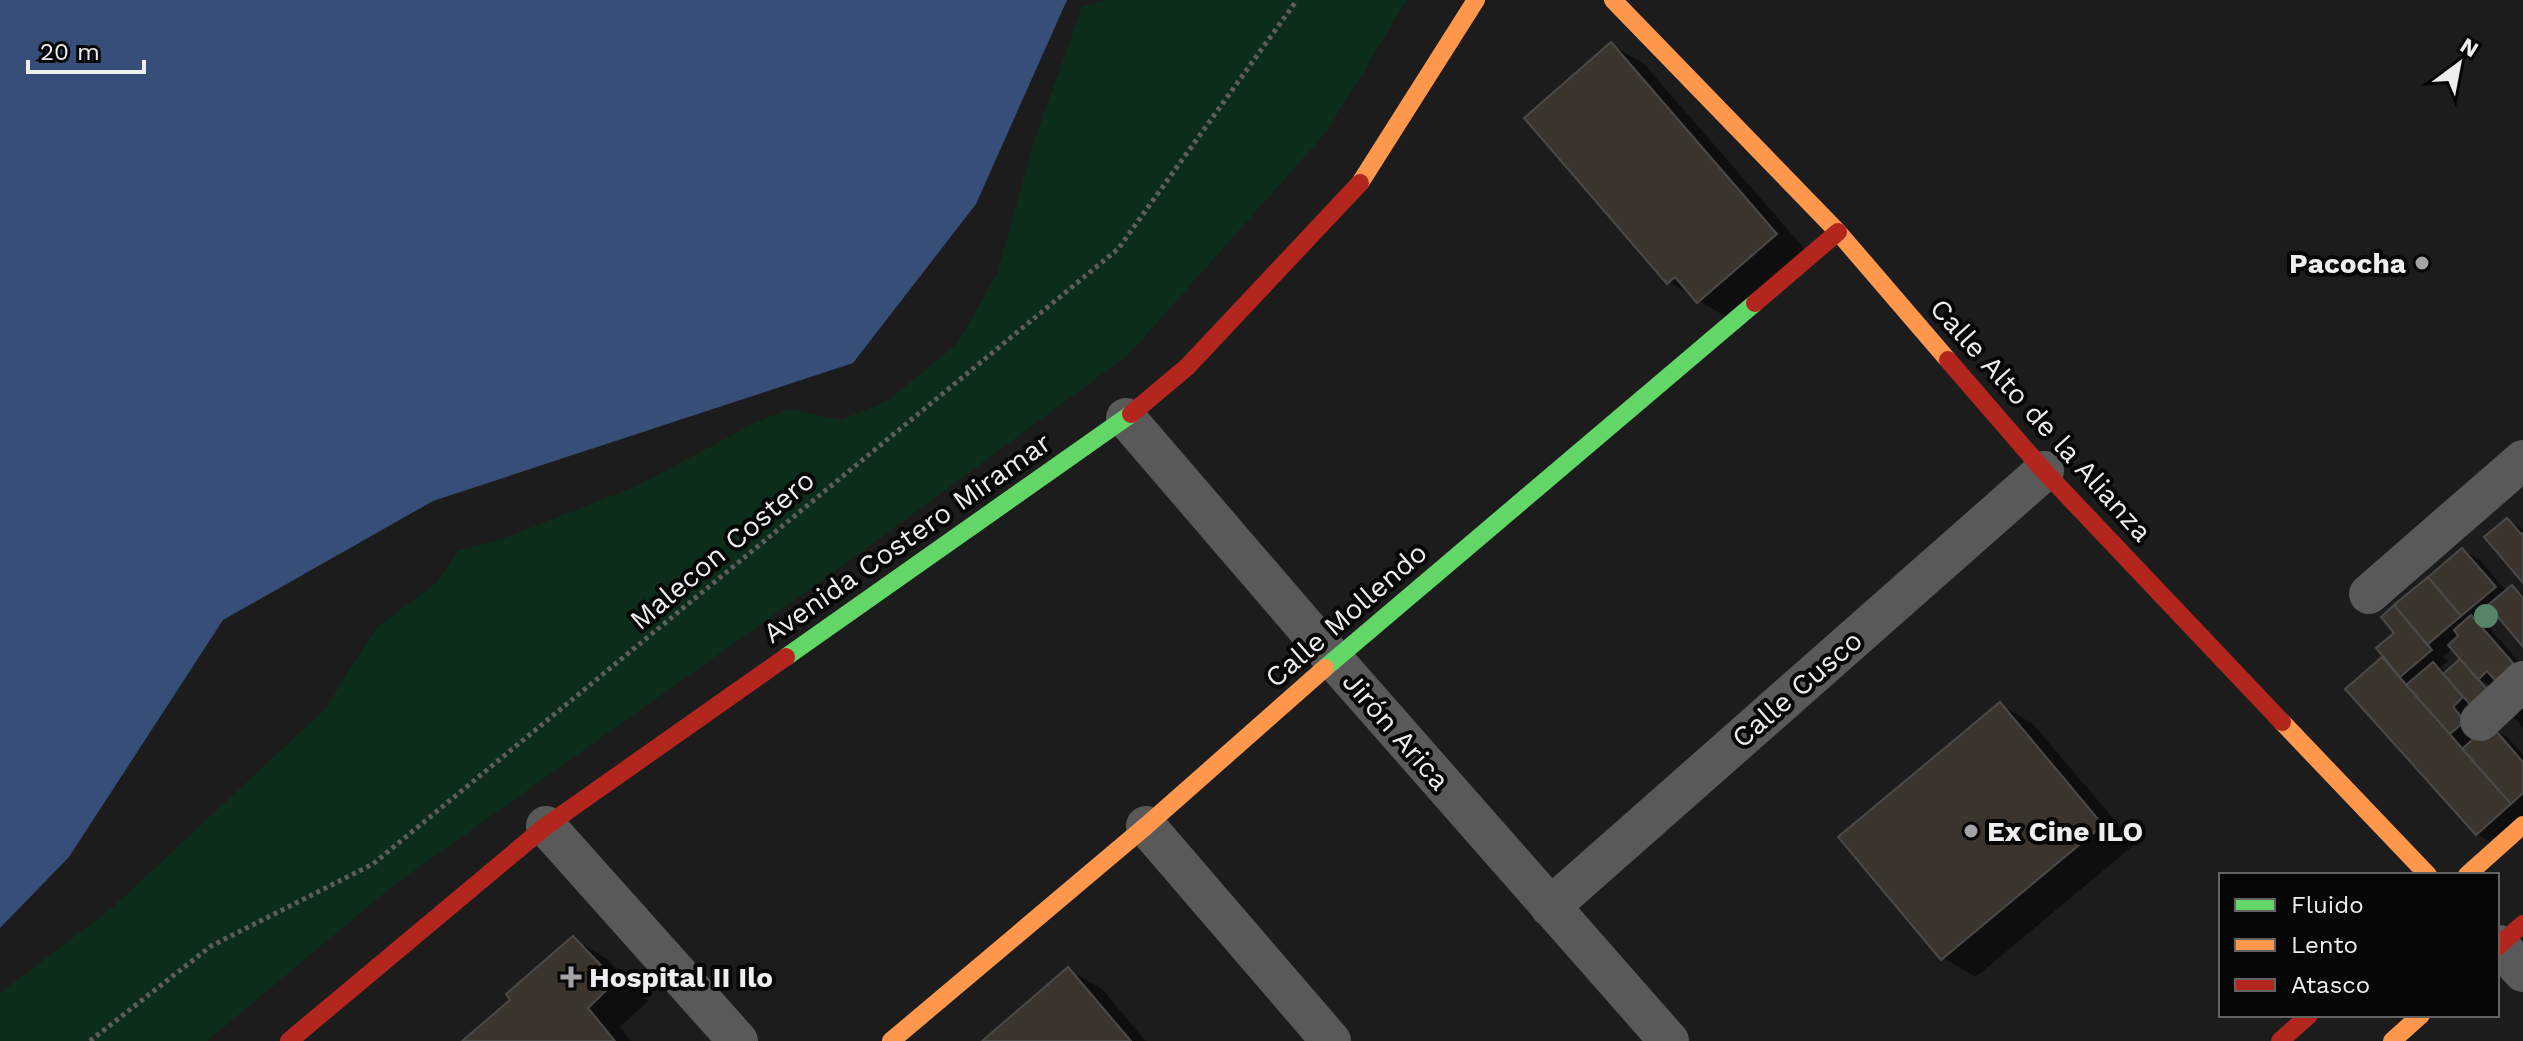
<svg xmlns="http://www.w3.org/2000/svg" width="2523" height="1041" font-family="'Work Sans',sans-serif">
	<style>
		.green { fill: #0c2d1a }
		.water { fill: #374e78 }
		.shadow { fill: #0007; fill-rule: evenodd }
		.building { fill: #3a342d; stroke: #4a4a4a; stroke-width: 2 }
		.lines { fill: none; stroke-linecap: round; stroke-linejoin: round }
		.path { stroke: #5d5d5d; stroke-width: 5; stroke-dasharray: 4 4; stroke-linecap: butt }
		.street { stroke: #595959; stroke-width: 40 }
		.fast { stroke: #63d668; stroke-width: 18 }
		.slow { stroke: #ff974d; stroke-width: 18 }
		.jam { stroke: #b3261e; stroke-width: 18 }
		.tree { fill: #578466 }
		.poi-dot { fill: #a4a4a6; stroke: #060607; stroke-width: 3 }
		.labels { text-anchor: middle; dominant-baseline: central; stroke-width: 8; stroke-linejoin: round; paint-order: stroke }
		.poi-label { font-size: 28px; font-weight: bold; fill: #eeeef0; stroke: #060607; text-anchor: start }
		.street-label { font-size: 28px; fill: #eeeef0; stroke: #060607 }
	</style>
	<rect width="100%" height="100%" fill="#1c1c1d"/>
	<path class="green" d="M 1106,0 L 1407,0 L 1327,131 L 1129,354 L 844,565 L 394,885 L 207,1041 L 0,1041 L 0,993 L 112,908 L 325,709 L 376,628 L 436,583 L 458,551 L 504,538 L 634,487 L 755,423 L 789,409 L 841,420 L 887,401 L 957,344 L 997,274 L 1034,141 L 1082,7 Z"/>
	<path class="water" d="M 0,0 L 1067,0 L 976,204 L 853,363 L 433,501 L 223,620 L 69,857 L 0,928 Z"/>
	<path class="shadow" d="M 1611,45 L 1644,64 L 1809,254 L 1731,320 L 1669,282 Z
		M 2507,520 L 2523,529 L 2523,580 Z
		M 2462,550 L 2480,560 L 2507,592 L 2513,588 L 2523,594 L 2523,644 L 2496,611 L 2481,623 L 2489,627 L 2523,667 L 2523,728 L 2507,710 L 2497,688 L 2480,680 L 2501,702 L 2490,727 L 2507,737 L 2523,754 L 2523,831 L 2503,849 L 2477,834 L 2382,659 L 2392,666 L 2397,634 ZM 2453,648 L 2468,666 L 2448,673 L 2440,668 L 2448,661 L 2443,656 Z
		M 2001,705 L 2033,724 L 2135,844 L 1976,977 L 1943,958 Z
		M 573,939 L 606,958 L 648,1001 L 620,1027 L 631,1041 L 465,1041 L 512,1000 Z
		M 1069,970 L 1102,989 L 1146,1041 L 985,1041 Z"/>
	<path class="building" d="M 1611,42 L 1777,234 L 1697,303 L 1675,277 L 1667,284 L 1524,118 Z
		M 2507,518 L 2521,534 L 2523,533 L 2523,583 L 2484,537 Z
		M 2462,548 L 2496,587 L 2461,616 L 2428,577 Z
		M 2428,577 L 2461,616 L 2427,645 L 2394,605 Z
		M 2512,585 L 2523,598 L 2523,647 L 2488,605 Z
		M 2394,605 L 2432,650 L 2400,677 L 2376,648 L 2394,633 L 2381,617 Z
		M 2471,615 L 2520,671 L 2501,687 L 2487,671 L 2478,680 L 2448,645 L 2458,636 L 2454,630 Z
		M 2382,657 L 2511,804 L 2476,835 L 2345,689 Z
		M 2460,659 L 2494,697 L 2477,712 L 2443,674 Z
		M 2433,662 L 2463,697 L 2453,707 L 2465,721 L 2450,734 L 2406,685 Z
		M 2000,702 L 2103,825 L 1941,960 L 1838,837 Z
		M 2490,724 L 2523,762 L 2523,793 L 2511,804 L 2462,749 Z
		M 573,936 L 616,981 L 588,1008 L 615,1041 L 462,1041 L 510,1000 L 506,994 Z
		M 1068,967 L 1131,1041 L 982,1041 Z"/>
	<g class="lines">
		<path class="path" d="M 90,1041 L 211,946 L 373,864 L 1118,249 L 1297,0"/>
		<path class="street" d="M 1126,418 L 1334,660 L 1669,1041
			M 2369,594 L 2523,460
			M 2480,721 L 2523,681
			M 546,826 L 738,1041
			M 1146,826 L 1331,1041
			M 1550,907 L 2044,471
			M 2499,945 L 2523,972"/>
		<path class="fast" d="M 786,657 L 1131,414
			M 1325,668 L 1755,303"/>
		<path class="slow" d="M 1613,0 L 1838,232 L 1948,360
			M 1360,183 L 1476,0
			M 2282,722 L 2428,875
			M 2467,875 L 2523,825
			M 891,1041 L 1146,826 L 1325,668
			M 2392,1041 L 2421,1015"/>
		<path class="jam" d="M 1755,303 L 1838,232
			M 1948,360 L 2044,471 L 2282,722
			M 1131,414 L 1187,367 L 1360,183
			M 2497,947 L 2523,924
			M 289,1041 L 546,826 L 786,657
			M 2280,1041 L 2309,1015"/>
	</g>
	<circle class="tree" cx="2486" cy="616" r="12"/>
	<g class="poi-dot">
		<circle cx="2422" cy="263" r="8"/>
		<circle cx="1971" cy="831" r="8"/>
		<path d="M567 965h8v8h8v8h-8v8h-8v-8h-8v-8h8z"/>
	</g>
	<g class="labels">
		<g class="poi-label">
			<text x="2406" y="263" text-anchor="end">Pacocha</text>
			<text x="1987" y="831">Ex Cine ILO</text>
			<text x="589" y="977">Hospital II Ilo</text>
		</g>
		<g class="street-label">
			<text transform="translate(2041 420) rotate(48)">Calle Alto de la Alianza</text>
			<text transform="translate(907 538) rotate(-35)">Avenida Costero Miramar</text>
			<text transform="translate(722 550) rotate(-40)">Malecon Costero</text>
			<text transform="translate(1346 615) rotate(-41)">Calle Mollendo</text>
			<text transform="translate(1797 689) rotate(-41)">Calle Cusco</text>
			<text transform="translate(1396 731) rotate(49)">Jirón Arica</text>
		</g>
	</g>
	<rect x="2219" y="873" width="280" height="144" fill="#060607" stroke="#636364" stroke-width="2"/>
	<rect x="2235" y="899" width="40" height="12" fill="#63d668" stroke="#636364" stroke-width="2"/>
	<text x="2291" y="913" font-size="24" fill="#eeeef0">Fluido</text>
	<rect x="2235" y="939" width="40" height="12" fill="#ff974d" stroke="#636364" stroke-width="2"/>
	<text x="2291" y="953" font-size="24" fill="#eeeef0">Lento</text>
	<rect x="2235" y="979" width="40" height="12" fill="#b3261e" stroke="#636364" stroke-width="2"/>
	<text x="2291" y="993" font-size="24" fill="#eeeef0">Atasco</text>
	<g transform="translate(2459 64) rotate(32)" stroke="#060607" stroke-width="6" paint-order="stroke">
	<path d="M0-6L14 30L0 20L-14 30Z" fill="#eeeef0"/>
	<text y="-12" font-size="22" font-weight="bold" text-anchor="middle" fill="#eeeef0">N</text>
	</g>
	<path d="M28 60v12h116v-12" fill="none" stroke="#eeeef0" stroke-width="4"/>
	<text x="40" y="60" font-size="24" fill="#eeeef0" stroke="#060607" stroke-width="6" paint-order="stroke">20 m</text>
</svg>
